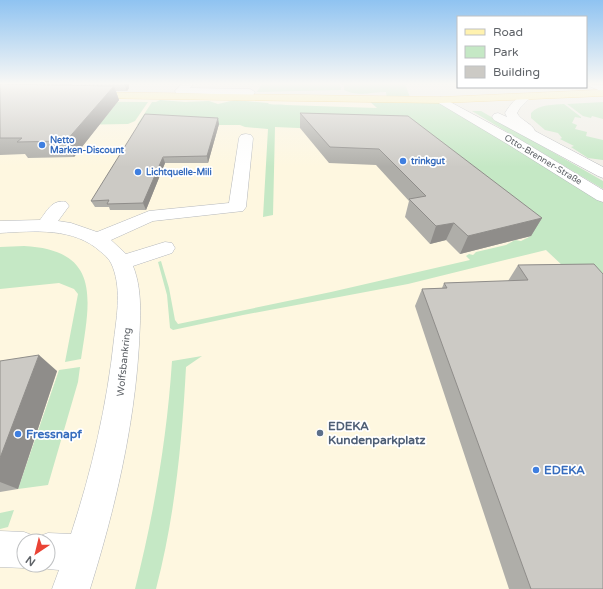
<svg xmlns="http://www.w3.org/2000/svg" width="603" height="589" font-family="'Varela Round',sans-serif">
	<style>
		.commercial { fill: #fef7e0; fill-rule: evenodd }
		.green { fill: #c5e8c5 }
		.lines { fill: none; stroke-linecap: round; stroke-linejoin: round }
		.minor-casing { stroke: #b5b8bc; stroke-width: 1 }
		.major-casing { stroke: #f2c960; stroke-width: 1 }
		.minor { fill: #fff; fill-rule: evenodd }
		.major { fill: #fff2af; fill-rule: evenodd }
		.wall { fill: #afaea9 }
		.shaded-wall { fill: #8f8d8a }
		.building { fill: #cccac5; stroke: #8f8d8a }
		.shop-dot { fill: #3f7fe0; stroke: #fff; stroke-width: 1.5 }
		.service-dot { fill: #5c6f8a; stroke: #fff; stroke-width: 1.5 }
		.labels { text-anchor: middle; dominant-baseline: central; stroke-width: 3.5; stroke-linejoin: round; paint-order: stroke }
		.far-shop-label { font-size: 9px; font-weight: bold; fill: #366cbe; stroke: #fff; text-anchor: start }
		.far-street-label { font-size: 9px; fill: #5f6368; stroke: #fff }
		.street-label { font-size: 10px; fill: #5f6368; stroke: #fff }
		.near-service-label { font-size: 12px; font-weight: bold; fill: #4e5e75; stroke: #fff; text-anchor: start }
		.near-shop-label { font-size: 12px; font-weight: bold; fill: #366cbe; stroke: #fff; text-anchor: start }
	</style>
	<rect width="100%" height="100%" fill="#f1efe8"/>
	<path class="commercial" d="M 0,94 L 368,100 L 531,236 L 579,281 L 603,589 L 0,589 ZM 24,541 L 48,541 L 48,565 L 24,565 Z"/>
	<path class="green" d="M 262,84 L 340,84 L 341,90 L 257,92 Z
		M 344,84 L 405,84 L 411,100 L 441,100 L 603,197 L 603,312 L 579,281 L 546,250 L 408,284 L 243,315 L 173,330 L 170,328 L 167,295 L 158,262 L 161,261 L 169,288 L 175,320 L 178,324 L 331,292 L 470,260 L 466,256 L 469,254 L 473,255 L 476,252 L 506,245 L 515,240 L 521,241 L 531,236 L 425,148 L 345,130 L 275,127 L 273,215 L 263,217 L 268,129 L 245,127 L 240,125 L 137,125 L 152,102 L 156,102 L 160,100 L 185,102 L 209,101 L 218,104 L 235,100 L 268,103 L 269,104 C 276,105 280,104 286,105 L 377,108 L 368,100 L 387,100 L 386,92 C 371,92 358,97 344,90 Z
		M 0,101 L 148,102 L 135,121 L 128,124 L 67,125 Z
		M 603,102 L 603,119 L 592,116 L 591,118 L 583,116 L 567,104 Z
		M 564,104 L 581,117 L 581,118 L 575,117 L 572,123 L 577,125 L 575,129 L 587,132 L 586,136 L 603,140 L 603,160 L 588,158 L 571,147 L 574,146 L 560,139 L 562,138 L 558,133 L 545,130 L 531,118 L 531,113 C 539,104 553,105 564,104 Z
		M 472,111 L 481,111 L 603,181 L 603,189 Z
		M 24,246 C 102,250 90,300 81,359 L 65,362 L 78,294 L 74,289 L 59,283 L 0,289 L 0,247 Z
		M 202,356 L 186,367 C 182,442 175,516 156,589 L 135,589 C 154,514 167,438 172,361 Z
		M 80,367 L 78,382 L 48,485 L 18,489 L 59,370 Z
		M 14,510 L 8,527 L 0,529 L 0,513 Z"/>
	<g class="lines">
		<defs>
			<path id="minor" d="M 182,84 L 193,84 L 190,88 L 250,89 L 255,92 L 251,99 L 243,99 L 242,97 L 243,95 L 176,93 L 175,91 Z
				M 588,84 L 603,85 L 603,92 L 589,86 Z
				M 525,95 L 530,98 L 520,108 L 517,113 C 521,121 532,123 535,131 L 603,167 L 603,178 L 598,176 L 494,120 L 492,117 L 494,114 L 498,113 L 507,117 L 505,113 C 510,105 516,97 525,95 Z
				M 441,97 L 519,139 L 603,190 L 603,202 L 597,200 L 509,145 L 437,102 L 435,100 Z
				M 246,134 L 251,135 L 253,138 L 246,207 L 243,211 L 153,221 L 111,240 L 126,254 L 165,242 L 172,243 L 175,248 L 172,253 L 133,266 C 143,291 140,319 139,345 C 134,428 115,509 90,589 L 52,589 L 59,570 L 48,569 L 38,565 L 48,565 L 48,541 L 24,541 L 24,565 L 32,565 L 24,568 L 0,567 L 0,531 L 24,532 L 37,537 L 48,533 L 71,534 C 92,470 107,405 114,339 C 117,315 122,286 111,263 C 109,259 105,255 101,252 C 74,227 34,231 0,233 L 0,221 L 40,220 C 47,211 52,199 66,202 L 69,206 L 58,221 L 71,223 L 97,232 L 149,211 L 229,203 L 239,138 L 241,135 Z"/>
			<path id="major" d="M 603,90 L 603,96 L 441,103 L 87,98 L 82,95 L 87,92 L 441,97 Z"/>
		</defs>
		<use href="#minor" class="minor-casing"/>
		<use href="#major" class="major-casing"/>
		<use href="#minor" class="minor"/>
		<use href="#major" class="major"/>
	</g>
	<path class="wall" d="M 0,84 L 73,84 L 71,85 L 79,85 L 78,84 L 129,84 L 129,88 L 127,91 L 116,91 L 119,100 L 74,157 L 28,158 L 25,154 L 0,155 Z
		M 300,113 L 542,218 L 531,236 L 460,254 L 446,240 L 430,244 L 405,217 L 409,201 L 376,165 L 329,163 L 300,128 Z
		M 219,124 L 208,163 L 165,163 L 146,210 L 110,210 L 109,207 L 95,207 L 91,201 Z
		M 594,264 L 603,589 L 509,589 L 415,306 L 422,289 L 442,288 L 444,283 L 508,281 L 518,265 Z
		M 0,361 L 57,371 L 18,489 L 0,492 Z"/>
	<path class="shaded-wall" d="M 62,84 L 73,84 L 65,90 Z
		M 124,84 L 129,84 L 129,88 L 127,91 Z
		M 114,86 L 119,100 L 74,157 L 66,141 Z
		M 218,118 L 219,124 L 208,163 L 207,156 Z
		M 163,157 L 165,163 L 146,210 L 143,203 Z
		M 542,218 L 531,236 L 460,254 L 468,236 Z
		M 454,223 L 446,240 L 430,244 L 436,226 Z
		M 39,355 L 57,371 L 18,489 L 0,482 L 0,458 Z"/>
	<path class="building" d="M 0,84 L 114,86 L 66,141 L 17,142 L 22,138 L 0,138 Z
		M 300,113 L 408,116 L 542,218 L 468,236 L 454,223 L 436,226 L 409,199 L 426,196 L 379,149 L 330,147 Z
		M 145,114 L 218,118 L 207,156 L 163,157 L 143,203 L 107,204 L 109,200 L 91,201 Z
		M 594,264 L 603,274 L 603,589 L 531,589 L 422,289 L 447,288 L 444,283 L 528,280 L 518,265 Z
		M 39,355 L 0,458 L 0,361 Z"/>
	<linearGradient id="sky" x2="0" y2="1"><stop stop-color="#8fc3f1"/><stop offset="0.5" stop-color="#f9f8f5"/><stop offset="1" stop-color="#f9f8f5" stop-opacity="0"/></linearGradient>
	<rect width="603" height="167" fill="url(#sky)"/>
	<g class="shop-dot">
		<circle cx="42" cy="145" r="4"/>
		<circle cx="403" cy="161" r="4"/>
		<circle cx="138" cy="172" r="4"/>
		<circle cx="18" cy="434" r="4"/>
		<circle cx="536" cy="470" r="4"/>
	</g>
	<circle class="service-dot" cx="320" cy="433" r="4"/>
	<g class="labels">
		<g class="far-shop-label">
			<text x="50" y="140">Netto<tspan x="50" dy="10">Marken-Discount</tspan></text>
			<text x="411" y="161">trinkgut</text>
			<text x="146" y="172">Lichtquelle-Mili</text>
		</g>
		<g class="far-street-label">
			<text transform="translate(543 160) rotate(31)">Otto-Brenner-Straße</text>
		</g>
		<g class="street-label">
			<text transform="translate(124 362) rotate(-84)">Wolfsbankring</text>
		</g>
		<g class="near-service-label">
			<text x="328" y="426">EDEKA<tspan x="328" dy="14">Kundenparkplatz</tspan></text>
		</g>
		<g class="near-shop-label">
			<text x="26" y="434">Fressnapf</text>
			<text x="544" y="470">EDEKA</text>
		</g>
	</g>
	<rect x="457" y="16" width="130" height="72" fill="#ffffff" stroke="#bfc1c3"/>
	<rect x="465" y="29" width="20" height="6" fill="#fff2af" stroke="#bfc1c3"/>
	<text x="493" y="36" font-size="12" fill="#5f6368">Road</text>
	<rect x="465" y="46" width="20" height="12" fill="#c5e8c5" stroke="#bfc1c3"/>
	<text x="493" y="56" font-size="12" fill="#5f6368">Park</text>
	<rect x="465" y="66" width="20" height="12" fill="#cccac5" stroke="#bfc1c3"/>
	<text x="493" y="76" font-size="12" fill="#5f6368">Building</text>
	<g transform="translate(36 553) rotate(215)"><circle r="19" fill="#ffffff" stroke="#bfc1c3"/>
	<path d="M0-3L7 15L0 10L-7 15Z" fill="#ea4335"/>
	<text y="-6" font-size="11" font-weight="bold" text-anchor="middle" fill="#5f6368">N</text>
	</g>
</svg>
